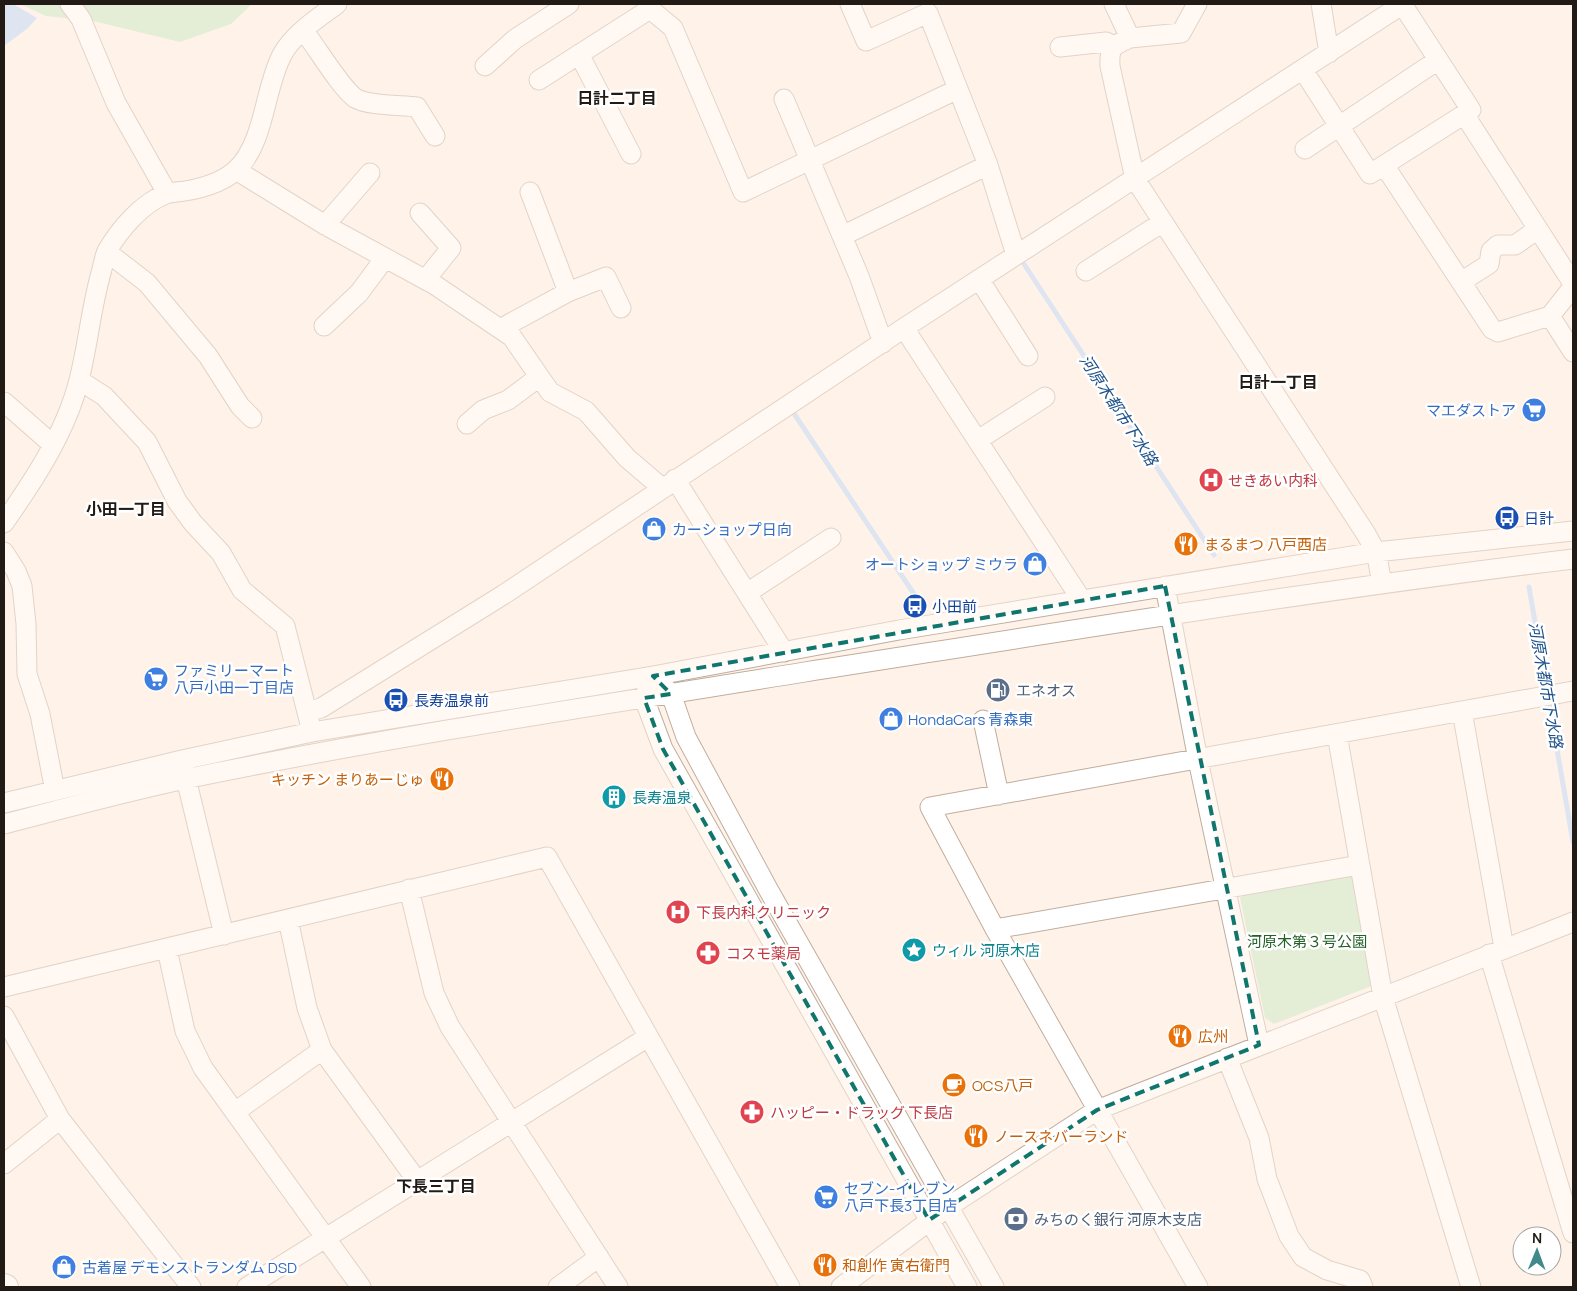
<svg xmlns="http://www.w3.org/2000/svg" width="1577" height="1291" font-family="Manrope,'Noto Sans JP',sans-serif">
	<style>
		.green { fill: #c3e9c2 }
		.water { fill: #b5d5fb }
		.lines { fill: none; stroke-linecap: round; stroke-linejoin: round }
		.stream { stroke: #b5d5fb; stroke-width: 5 }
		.minor-casing { stroke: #c0ad9e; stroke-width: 21 }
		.major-casing { stroke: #c0ad9e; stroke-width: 26 }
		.minor { stroke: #fff; stroke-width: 19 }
		.major { stroke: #fff; stroke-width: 24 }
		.marked { fill: none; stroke: #0f766e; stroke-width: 4; stroke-dasharray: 10 6; stroke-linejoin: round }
		.labels { text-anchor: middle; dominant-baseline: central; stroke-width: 5; stroke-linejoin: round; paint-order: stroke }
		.shop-label { font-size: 15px; fill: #366cbe; stroke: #fff; text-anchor: start }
		.health-label { font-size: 15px; fill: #be3a42; stroke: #fff; text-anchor: start }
		.transit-label { font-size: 15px; fill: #164399; stroke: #fff; text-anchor: start }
		.food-label { font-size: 15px; fill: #c56008; stroke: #fff; text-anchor: start }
		.service-label { font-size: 15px; fill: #4e5e75; stroke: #fff; text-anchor: start }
		.culture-label { font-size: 15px; fill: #0d838f; stroke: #fff; text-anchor: start }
		.park-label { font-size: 15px; fill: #246127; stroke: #fff }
		.neighbourhood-label { font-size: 16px; font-weight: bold; fill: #221b15; stroke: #fff }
		.water-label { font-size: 16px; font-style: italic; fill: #1e528b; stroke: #fff }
	</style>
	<rect width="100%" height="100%" fill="#fff3e9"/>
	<path class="green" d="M 20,4 L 252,4 L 231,24 L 180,42 L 93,21 L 46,16 Z
		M 1352,874 L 1374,985 L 1274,1024 L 1265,1018 L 1240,898 L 1245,894 Z"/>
	<path class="water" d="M 4,4 L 13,4 L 37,18 L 28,28 L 4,46 Z"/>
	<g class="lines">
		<path class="stream" d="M 1024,264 L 1214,555
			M 795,415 L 920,603
			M 1529,587 L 1573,842"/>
		<defs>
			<path id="minor" d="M 70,4 L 81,19 L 116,103 L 167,193
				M 647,4 L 650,9 L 673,28 L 743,192 L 958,89
				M 850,4 L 866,41 L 928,13 L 988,165 L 1016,255
				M 1114,4 L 1130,38 C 1113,46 1109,46 1110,66 L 1135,179 L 1366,534 L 1376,552 L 1382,583
				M 1321,4 L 1329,53
				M 303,30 C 316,46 340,87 355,98 C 368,106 401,105 417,107 L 435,136
				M 1130,38 L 1181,33 L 1197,4
				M 1060,47 L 1106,42 L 1114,46
				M 579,54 L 631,154
				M 485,66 L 515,39 L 569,4
				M 1303,70 L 1370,174 L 1471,110 L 1402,4
				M 539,80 L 650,9
				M 784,99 L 859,276 L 883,343
				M 1305,149 L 1438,60
				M 1384,165 L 1492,329 L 1498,332 L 1550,316 L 1572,288 L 1572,282 L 1464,114
				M 236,170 L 325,225 L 435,285 L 512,337 L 550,392 L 586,411 L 627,458 L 661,487
				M 530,192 L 568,292
				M 420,213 L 451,248 L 426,279
				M 325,225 L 370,173
				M 842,236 L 988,165
				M 107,252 L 147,283 L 208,356 L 240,406 L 252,418
				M 1086,271 L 1163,222
				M 979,279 L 1028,356
				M 1461,282 L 1489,264 L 1491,251 L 1498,245 L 1515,245 L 1538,229
				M 1550,316 L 1573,352
				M 324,326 L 359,293 L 385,258
				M 904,328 L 1081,599
				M 500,329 L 568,292 L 606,277 L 621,308
				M 79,380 L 104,396 L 147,442 L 177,501 L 193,523 L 221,553 L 242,590 L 285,626 L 310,724
				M 4,402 L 52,444
				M 467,424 L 483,410 L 508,400 L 539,377
				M 978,440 L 1045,397
				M 675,479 L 784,652
				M 4,523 C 34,480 66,432 79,380 C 88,345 91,308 101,273 C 103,266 104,258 107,251 C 120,229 142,203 166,194 C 172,192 179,192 185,191 C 203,188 222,183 236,170 C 265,143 264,89 282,55 C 293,34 318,18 337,4
				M 4,552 L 16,571 L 22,586 L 26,624 L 27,674 L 40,714 L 55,791
				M 1165,586 L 1198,760 L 1259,1045
				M 747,593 L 831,538
				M 1462,711 L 1504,948
				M 307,712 L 321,708 L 503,595 L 904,328 L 1403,4
				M 983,720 L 999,795
				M 1337,734 L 1383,997 L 1471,1287
				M 183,766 L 224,935
				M 4,803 L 182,760 L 312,732 L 653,676 L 899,630 L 1376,552 L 1573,531
				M 4,824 C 66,808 128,791 190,778 C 394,736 600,705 805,672 C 1061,632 1316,590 1573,559
				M 409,889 L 434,993 L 450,1027 L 618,1287
				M 288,919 L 307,1008 L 322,1050 L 418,1182
				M 995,929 L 1359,865
				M 167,949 L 185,1031 L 203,1068 L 361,1287
				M 1489,954 L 1573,1233
				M 4,987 L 547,857 L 790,1287
				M 4,1016 L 60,1119 L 191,1287
				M 1227,1058 L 1259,1138 L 1267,1179 L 1289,1236 L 1303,1257 L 1327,1270 L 1360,1280 L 1363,1287
				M 235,1112 L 322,1050
				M 4,1164 L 60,1119
				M 247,1287 L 648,1037
				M 558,1287 L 599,1257
				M 841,1287 L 948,1207 L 1097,1110 L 1573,922
				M 967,1287 L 663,749 L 644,698 L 653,676 L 671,694 L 686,737 L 768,889 L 994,1287
				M 1198,1287 L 995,929 L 930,807 L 1573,691"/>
			<path id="major" d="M 4,1286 L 6,1287"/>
		</defs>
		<use href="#minor" class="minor-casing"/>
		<use href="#major" class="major-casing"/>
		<use href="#minor" class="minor"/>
		<use href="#major" class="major"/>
	</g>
	<path d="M0 0H1577V1291H0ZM 1165,586 L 1259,1045 L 1097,1110 L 929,1220 L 663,749 L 644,698 L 671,694 L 653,676 Z" fill="#fff3e9" fill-opacity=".55" fill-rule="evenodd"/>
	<path class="marked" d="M 1165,586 L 1259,1045 L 1097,1110 L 929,1220 L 663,749 L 644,698 L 671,694 L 653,676 Z"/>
	<defs>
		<symbol id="supermarket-disc" viewBox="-11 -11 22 22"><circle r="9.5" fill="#3f7fe0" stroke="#fff"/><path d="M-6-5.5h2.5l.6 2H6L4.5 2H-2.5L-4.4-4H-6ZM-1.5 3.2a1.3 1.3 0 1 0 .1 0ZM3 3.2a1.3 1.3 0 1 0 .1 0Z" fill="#fff"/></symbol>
		<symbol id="hospital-disc" viewBox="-11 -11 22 22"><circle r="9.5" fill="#e0444e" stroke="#fff"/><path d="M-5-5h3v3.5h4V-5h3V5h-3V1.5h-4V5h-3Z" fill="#fff"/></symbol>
		<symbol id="bus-disc" viewBox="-11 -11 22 22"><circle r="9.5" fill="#1a4fb4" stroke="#fff"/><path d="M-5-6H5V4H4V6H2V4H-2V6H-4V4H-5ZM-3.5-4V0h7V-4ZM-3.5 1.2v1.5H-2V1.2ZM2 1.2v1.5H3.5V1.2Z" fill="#fff"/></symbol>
		<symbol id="shop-disc" viewBox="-11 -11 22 22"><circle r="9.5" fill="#3f7fe0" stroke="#fff"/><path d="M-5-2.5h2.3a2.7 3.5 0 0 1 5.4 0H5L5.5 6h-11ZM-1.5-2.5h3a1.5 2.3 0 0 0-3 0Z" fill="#fff"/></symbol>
		<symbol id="restaurant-disc" viewBox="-11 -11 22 22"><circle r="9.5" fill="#e8710a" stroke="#fff"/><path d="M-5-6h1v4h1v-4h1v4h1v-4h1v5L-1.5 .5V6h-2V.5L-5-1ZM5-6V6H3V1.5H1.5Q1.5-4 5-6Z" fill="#fff"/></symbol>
		<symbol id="fuel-disc" viewBox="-11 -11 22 22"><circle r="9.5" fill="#5c6f8a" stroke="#fff"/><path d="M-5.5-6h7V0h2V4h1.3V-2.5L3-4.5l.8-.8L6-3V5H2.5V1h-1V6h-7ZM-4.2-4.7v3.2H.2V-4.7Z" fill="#fff"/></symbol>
		<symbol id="building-disc" viewBox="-11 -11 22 22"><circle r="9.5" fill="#0f9aa8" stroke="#fff"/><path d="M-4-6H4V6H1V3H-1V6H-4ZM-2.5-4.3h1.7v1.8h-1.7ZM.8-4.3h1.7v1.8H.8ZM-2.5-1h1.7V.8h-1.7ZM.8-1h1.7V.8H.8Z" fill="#fff"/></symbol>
		<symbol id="sight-disc" viewBox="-11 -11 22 22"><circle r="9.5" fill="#0f9aa8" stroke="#fff"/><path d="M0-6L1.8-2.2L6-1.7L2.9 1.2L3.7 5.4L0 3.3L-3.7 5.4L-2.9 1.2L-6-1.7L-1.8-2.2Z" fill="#fff"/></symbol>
		<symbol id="pharmacy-disc" viewBox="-11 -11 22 22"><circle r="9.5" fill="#e0444e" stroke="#fff"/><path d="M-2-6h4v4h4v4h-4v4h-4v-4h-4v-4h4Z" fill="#fff"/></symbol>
		<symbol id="cafe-disc" viewBox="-11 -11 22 22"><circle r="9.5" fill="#e8710a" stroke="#fff"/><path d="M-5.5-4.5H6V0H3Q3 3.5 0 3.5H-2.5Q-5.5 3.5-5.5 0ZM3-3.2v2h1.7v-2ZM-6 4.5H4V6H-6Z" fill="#fff"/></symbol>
		<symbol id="bank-disc" viewBox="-11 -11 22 22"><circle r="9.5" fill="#5c6f8a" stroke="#fff"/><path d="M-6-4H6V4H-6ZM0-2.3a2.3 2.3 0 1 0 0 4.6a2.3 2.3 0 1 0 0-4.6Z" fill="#fff"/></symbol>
	</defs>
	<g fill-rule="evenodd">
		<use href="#supermarket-disc" x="1520" y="396" width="28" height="28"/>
		<use href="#hospital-disc" x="1197" y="466" width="28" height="28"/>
		<use href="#bus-disc" x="1493" y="504" width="28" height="28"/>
		<use href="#shop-disc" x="640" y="515" width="28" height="28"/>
		<use href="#restaurant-disc" x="1172" y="530" width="28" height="28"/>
		<use href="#shop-disc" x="1021" y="550" width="28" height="28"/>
		<use href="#bus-disc" x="901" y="592" width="28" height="28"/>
		<use href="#supermarket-disc" x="142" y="665" width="28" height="28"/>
		<use href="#fuel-disc" x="984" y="676" width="28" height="28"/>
		<use href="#bus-disc" x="382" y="686" width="28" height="28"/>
		<use href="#shop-disc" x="877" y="705" width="28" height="28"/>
		<use href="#restaurant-disc" x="428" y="765" width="28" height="28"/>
		<use href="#building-disc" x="600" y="783" width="28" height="28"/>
		<use href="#hospital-disc" x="664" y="898" width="28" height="28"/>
		<use href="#sight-disc" x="900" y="936" width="28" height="28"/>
		<use href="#pharmacy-disc" x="694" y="939" width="28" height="28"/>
		<use href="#restaurant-disc" x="1166" y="1022" width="28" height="28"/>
		<use href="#cafe-disc" x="940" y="1071" width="28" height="28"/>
		<use href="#pharmacy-disc" x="738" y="1098" width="28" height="28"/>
		<use href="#restaurant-disc" x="962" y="1122" width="28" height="28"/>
		<use href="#supermarket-disc" x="812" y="1183" width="28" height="28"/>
		<use href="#bank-disc" x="1002" y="1205" width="28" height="28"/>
		<use href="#restaurant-disc" x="811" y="1251" width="28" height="28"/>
		<use href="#shop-disc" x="50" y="1253" width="28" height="28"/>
	</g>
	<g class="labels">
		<g class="shop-label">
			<text x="1516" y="410" text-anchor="end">マエダストア</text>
			<text x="672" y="529">カーショップ日向</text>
			<text x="1018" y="564" text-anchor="end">オートショップ ミウラ</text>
			<text x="174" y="670">ファミリーマート<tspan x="174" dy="17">八戸小田一丁目店</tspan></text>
			<text x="908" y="719">HondaCars 青森東</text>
			<text x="844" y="1188">セブン-イレブン<tspan x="844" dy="17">八戸下長3丁目店</tspan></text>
			<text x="82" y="1267">古着屋 デモンストランダム DSD</text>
		</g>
		<g class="health-label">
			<text x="1228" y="480">せきあい内科</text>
			<text x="696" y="912">下長内科クリニック</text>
			<text x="726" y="953">コスモ薬局</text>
			<text x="770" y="1112">ハッピー・ドラッグ 下長店</text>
		</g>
		<g class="transit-label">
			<text x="1524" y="518">日計</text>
			<text x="932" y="606">小田前</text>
			<text x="414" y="700">長寿温泉前</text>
		</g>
		<g class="food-label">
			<text x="1204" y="544">まるまつ 八戸西店</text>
			<text x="424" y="779" text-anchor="end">キッチン まりあーじゅ</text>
			<text x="1198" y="1036">広州</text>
			<text x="972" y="1085">OCS八戸</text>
			<text x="994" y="1136">ノースネバーランド</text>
			<text x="842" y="1265">和創作 寅右衛門</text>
		</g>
		<g class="service-label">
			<text x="1016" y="690">エネオス</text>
			<text x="1034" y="1219">みちのく銀行 河原木支店</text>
		</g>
		<g class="culture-label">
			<text x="632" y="797">長寿温泉</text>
			<text x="932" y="950">ウィル 河原木店</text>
		</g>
		<g class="park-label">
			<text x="1307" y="941">河原木第３号公園</text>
		</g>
		<g class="neighbourhood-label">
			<text x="617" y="98">日計二丁目</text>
			<text x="1278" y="382">日計一丁目</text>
			<text x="126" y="509">小田一丁目</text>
			<text x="436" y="1186">下長三丁目</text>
		</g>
		<g class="water-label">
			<text transform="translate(1119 410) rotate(57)">河原木都市下水路</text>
			<text transform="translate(1546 685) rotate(80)">河原木都市下水路</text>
		</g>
	</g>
	<rect width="1577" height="1291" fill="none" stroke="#221b15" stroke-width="10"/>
	<g transform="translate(1537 1251) rotate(1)"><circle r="24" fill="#ffffff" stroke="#a7a4a1"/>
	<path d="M0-4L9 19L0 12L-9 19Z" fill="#41898a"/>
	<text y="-8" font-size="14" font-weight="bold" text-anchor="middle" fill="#221b15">N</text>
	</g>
</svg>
